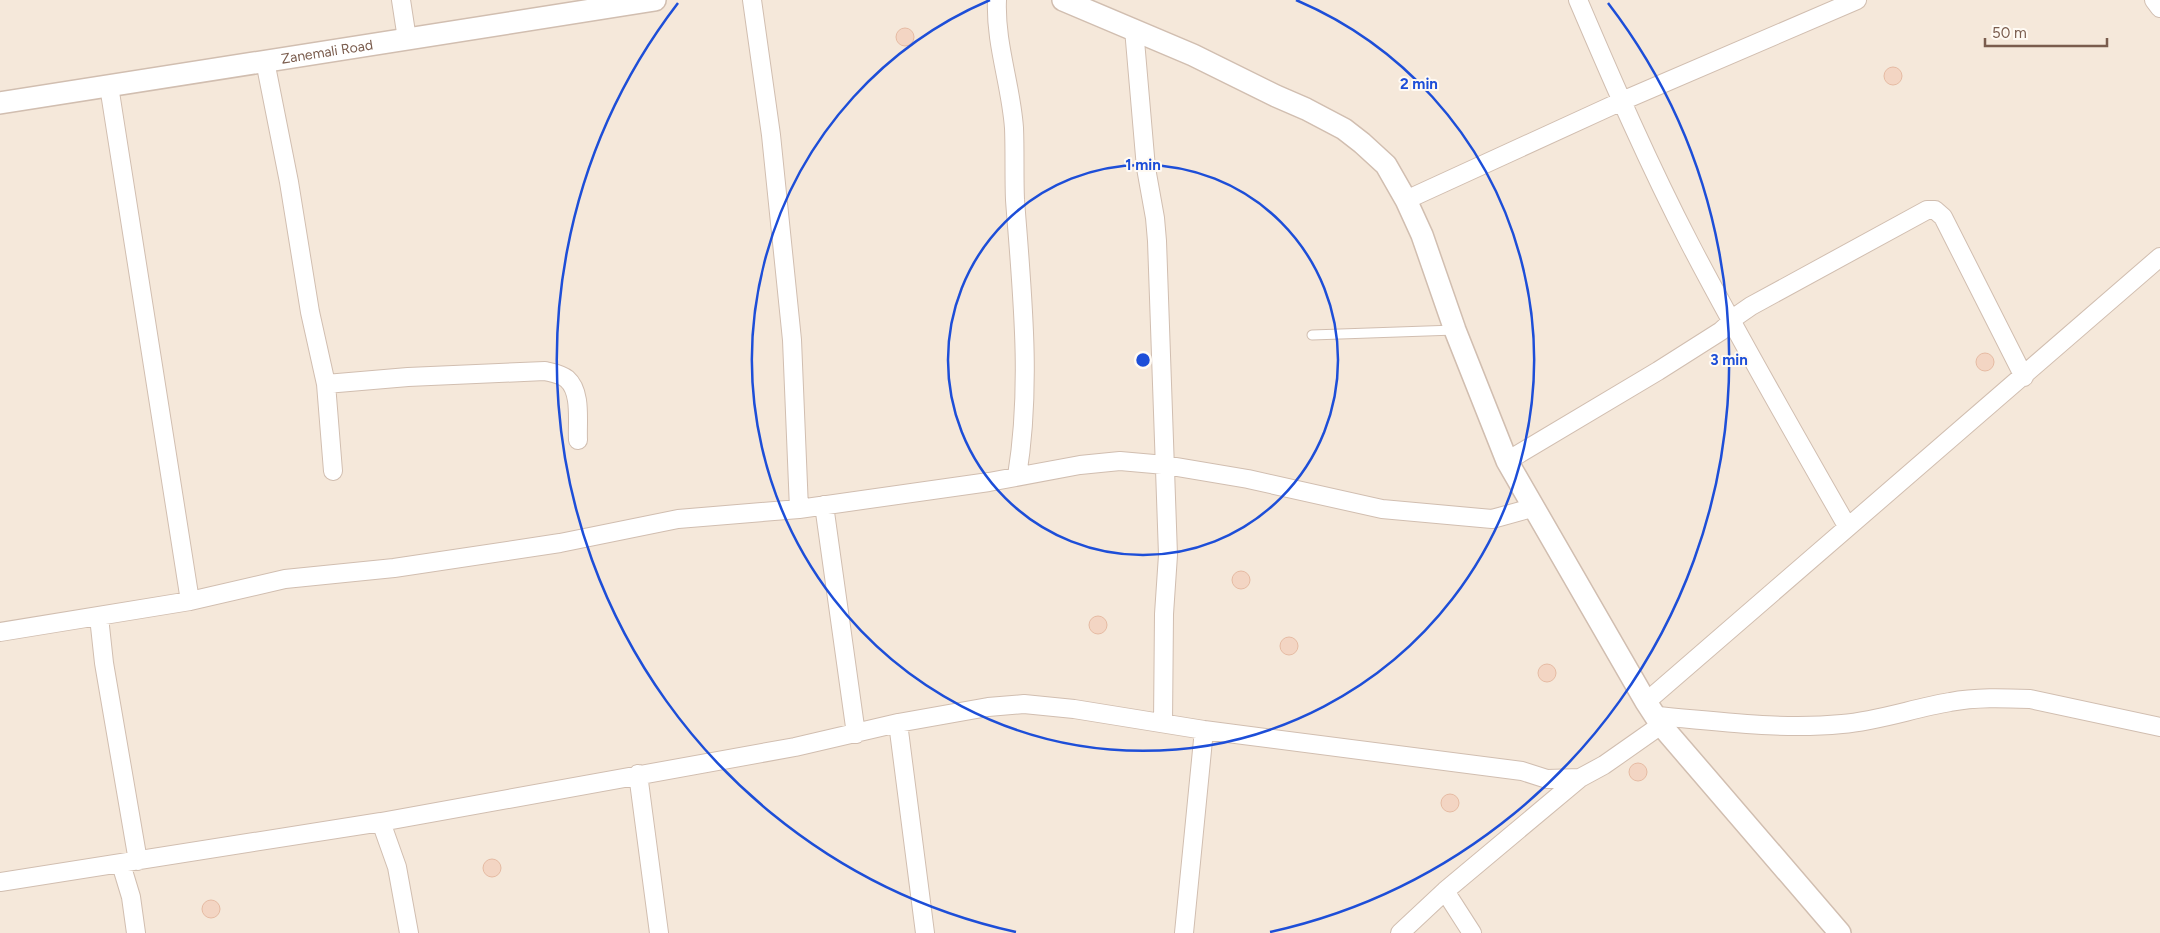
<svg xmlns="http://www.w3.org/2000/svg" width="2160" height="933" font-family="Figtree,sans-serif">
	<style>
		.residential { fill: #f5e8da }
		.building { fill: #f3d5c3; stroke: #e6bba3 }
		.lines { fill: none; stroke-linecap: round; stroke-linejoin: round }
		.service-casing { stroke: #d1beb0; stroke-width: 11 }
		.minor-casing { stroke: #d1beb0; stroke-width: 20 }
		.tertiary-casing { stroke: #d1beb0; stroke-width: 24 }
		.service { stroke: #fff; stroke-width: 9 }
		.minor { stroke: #fff; stroke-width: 18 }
		.tertiary { stroke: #fff; stroke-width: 21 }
		.ring { fill: none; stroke: #1d4ed8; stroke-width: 2.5 }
		.labels { text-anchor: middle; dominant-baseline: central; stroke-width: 4; stroke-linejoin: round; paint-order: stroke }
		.street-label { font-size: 14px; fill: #7a5c4d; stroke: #fffaf3 }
		.centre { fill: #1d4ed8; stroke: #fffaf3; stroke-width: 2.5 }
		.ring-label { font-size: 15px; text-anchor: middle; font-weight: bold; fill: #1d4ed8; stroke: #fffaf3; stroke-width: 4; stroke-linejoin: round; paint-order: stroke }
	</style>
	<rect width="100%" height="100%" fill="#fdf6ec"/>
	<path class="residential" d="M 0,0 L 2160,0 L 2160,933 L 0,933 Z"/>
	<path class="building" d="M896 37a9 9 0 1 1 18 0a9 9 0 1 1-18 0Z
		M1884 76a9 9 0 1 1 18 0a9 9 0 1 1-18 0Z
		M1976 362a9 9 0 1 1 18 0a9 9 0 1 1-18 0Z
		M1232 580a9 9 0 1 1 18 0a9 9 0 1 1-18 0Z
		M1089 625a9 9 0 1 1 18 0a9 9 0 1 1-18 0Z
		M1280 646a9 9 0 1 1 18 0a9 9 0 1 1-18 0Z
		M1538 673a9 9 0 1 1 18 0a9 9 0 1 1-18 0Z
		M1629 772a9 9 0 1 1 18 0a9 9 0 1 1-18 0Z
		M1441 803a9 9 0 1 1 18 0a9 9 0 1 1-18 0Z
		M483 868a9 9 0 1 1 18 0a9 9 0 1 1-18 0Z
		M202 909a9 9 0 1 1 18 0a9 9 0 1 1-18 0Z"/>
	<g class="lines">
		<defs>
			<path id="service" d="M 1312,335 L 1455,330"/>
			<path id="minor" d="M 401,0 L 407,39
				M 752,0 L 771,135 L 792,340 L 799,509
				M 997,0 C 995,43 1011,85 1014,128 C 1015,152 1014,176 1015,200 C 1022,292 1032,385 1017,476
				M 1578,0 C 1613,82 1649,165 1690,244 C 1740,340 1794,433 1847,526
				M 2154,0 L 2160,8
				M 1134,29 L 1146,168 L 1155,218 L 1157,241 L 1168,555 L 1164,614 L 1163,723
				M 265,61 L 289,182 L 310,312 L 326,384 L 333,471
				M 109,86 L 190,601
				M 1406,200 L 1622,101 L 1857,0
				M 326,384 L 408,377 L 545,371 C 553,373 561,374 567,379 C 582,392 577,422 578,440
				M 1507,461 L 1658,371 L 1721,331 L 1738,315 L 1751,306 L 1927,210 L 1935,210 L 1943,217 L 2024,377
				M 824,505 L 856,734
				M 99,617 L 104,663 L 138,861
				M 0,632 L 190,601 L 285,579 L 394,568 L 560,543 L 678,519 L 799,509 L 989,482 L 1080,465 L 1120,461 L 1165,465 L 1248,479 L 1382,509 L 1492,519 L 1532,508
				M 1646,702 L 2160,257
				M 1656,716 C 1718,721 1780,730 1842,724 C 1879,721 1914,708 1950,702 C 1976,697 2003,698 2030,699 L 2160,727
				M 898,723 L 925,933
				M 638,774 L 659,933
				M 381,822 L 397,867 L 409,933
				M 121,864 L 131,897 L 136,933
				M 0,882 L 381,822 L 795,747 L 898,723 L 988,707 L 1024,704 L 1074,709 L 1204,730 L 1522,771 L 1547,779 L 1580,778 L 1604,765 L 1661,725
				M 1445,891 L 1472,933
				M 1184,933 L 1204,730
				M 1400,933 L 1445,891 L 1580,778"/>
			<g id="tertiary">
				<path d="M 1063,0 L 1193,55 L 1276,96 L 1306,109 L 1344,129 L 1362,143 L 1386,165 L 1406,200 L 1422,235 L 1455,330 L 1507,461 L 1646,702 L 1661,725 L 1840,933"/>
				<path id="s1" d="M 0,103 L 655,0"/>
			</g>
		</defs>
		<use href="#service" class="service-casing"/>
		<use href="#minor" class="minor-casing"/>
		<use href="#tertiary" class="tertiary-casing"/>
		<use href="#service" class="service"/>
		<use href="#minor" class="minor"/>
		<use href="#tertiary" class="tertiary"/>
	</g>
	<g class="ring">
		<circle cx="1143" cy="360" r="195"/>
		<path d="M1296 0A391 391 0 1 1 990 0"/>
		<path d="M1016 932A586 586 0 0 1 678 3M1608 3A586 586 0 0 1 1270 932"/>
	</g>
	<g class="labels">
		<g class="street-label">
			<text stroke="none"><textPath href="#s1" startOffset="331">Zanemali Road</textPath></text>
		</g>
	</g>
	<circle cx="1143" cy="360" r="8" class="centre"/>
	<g class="ring-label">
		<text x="1419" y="89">2 min</text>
		<text x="1143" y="170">1 min</text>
		<text x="1729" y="365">3 min</text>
	</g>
	<path d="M1985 38v8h122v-8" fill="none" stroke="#7a5c4d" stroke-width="2.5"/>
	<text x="1992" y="38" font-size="15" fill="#7a5c4d" stroke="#fffaf3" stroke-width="4" paint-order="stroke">50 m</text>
</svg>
